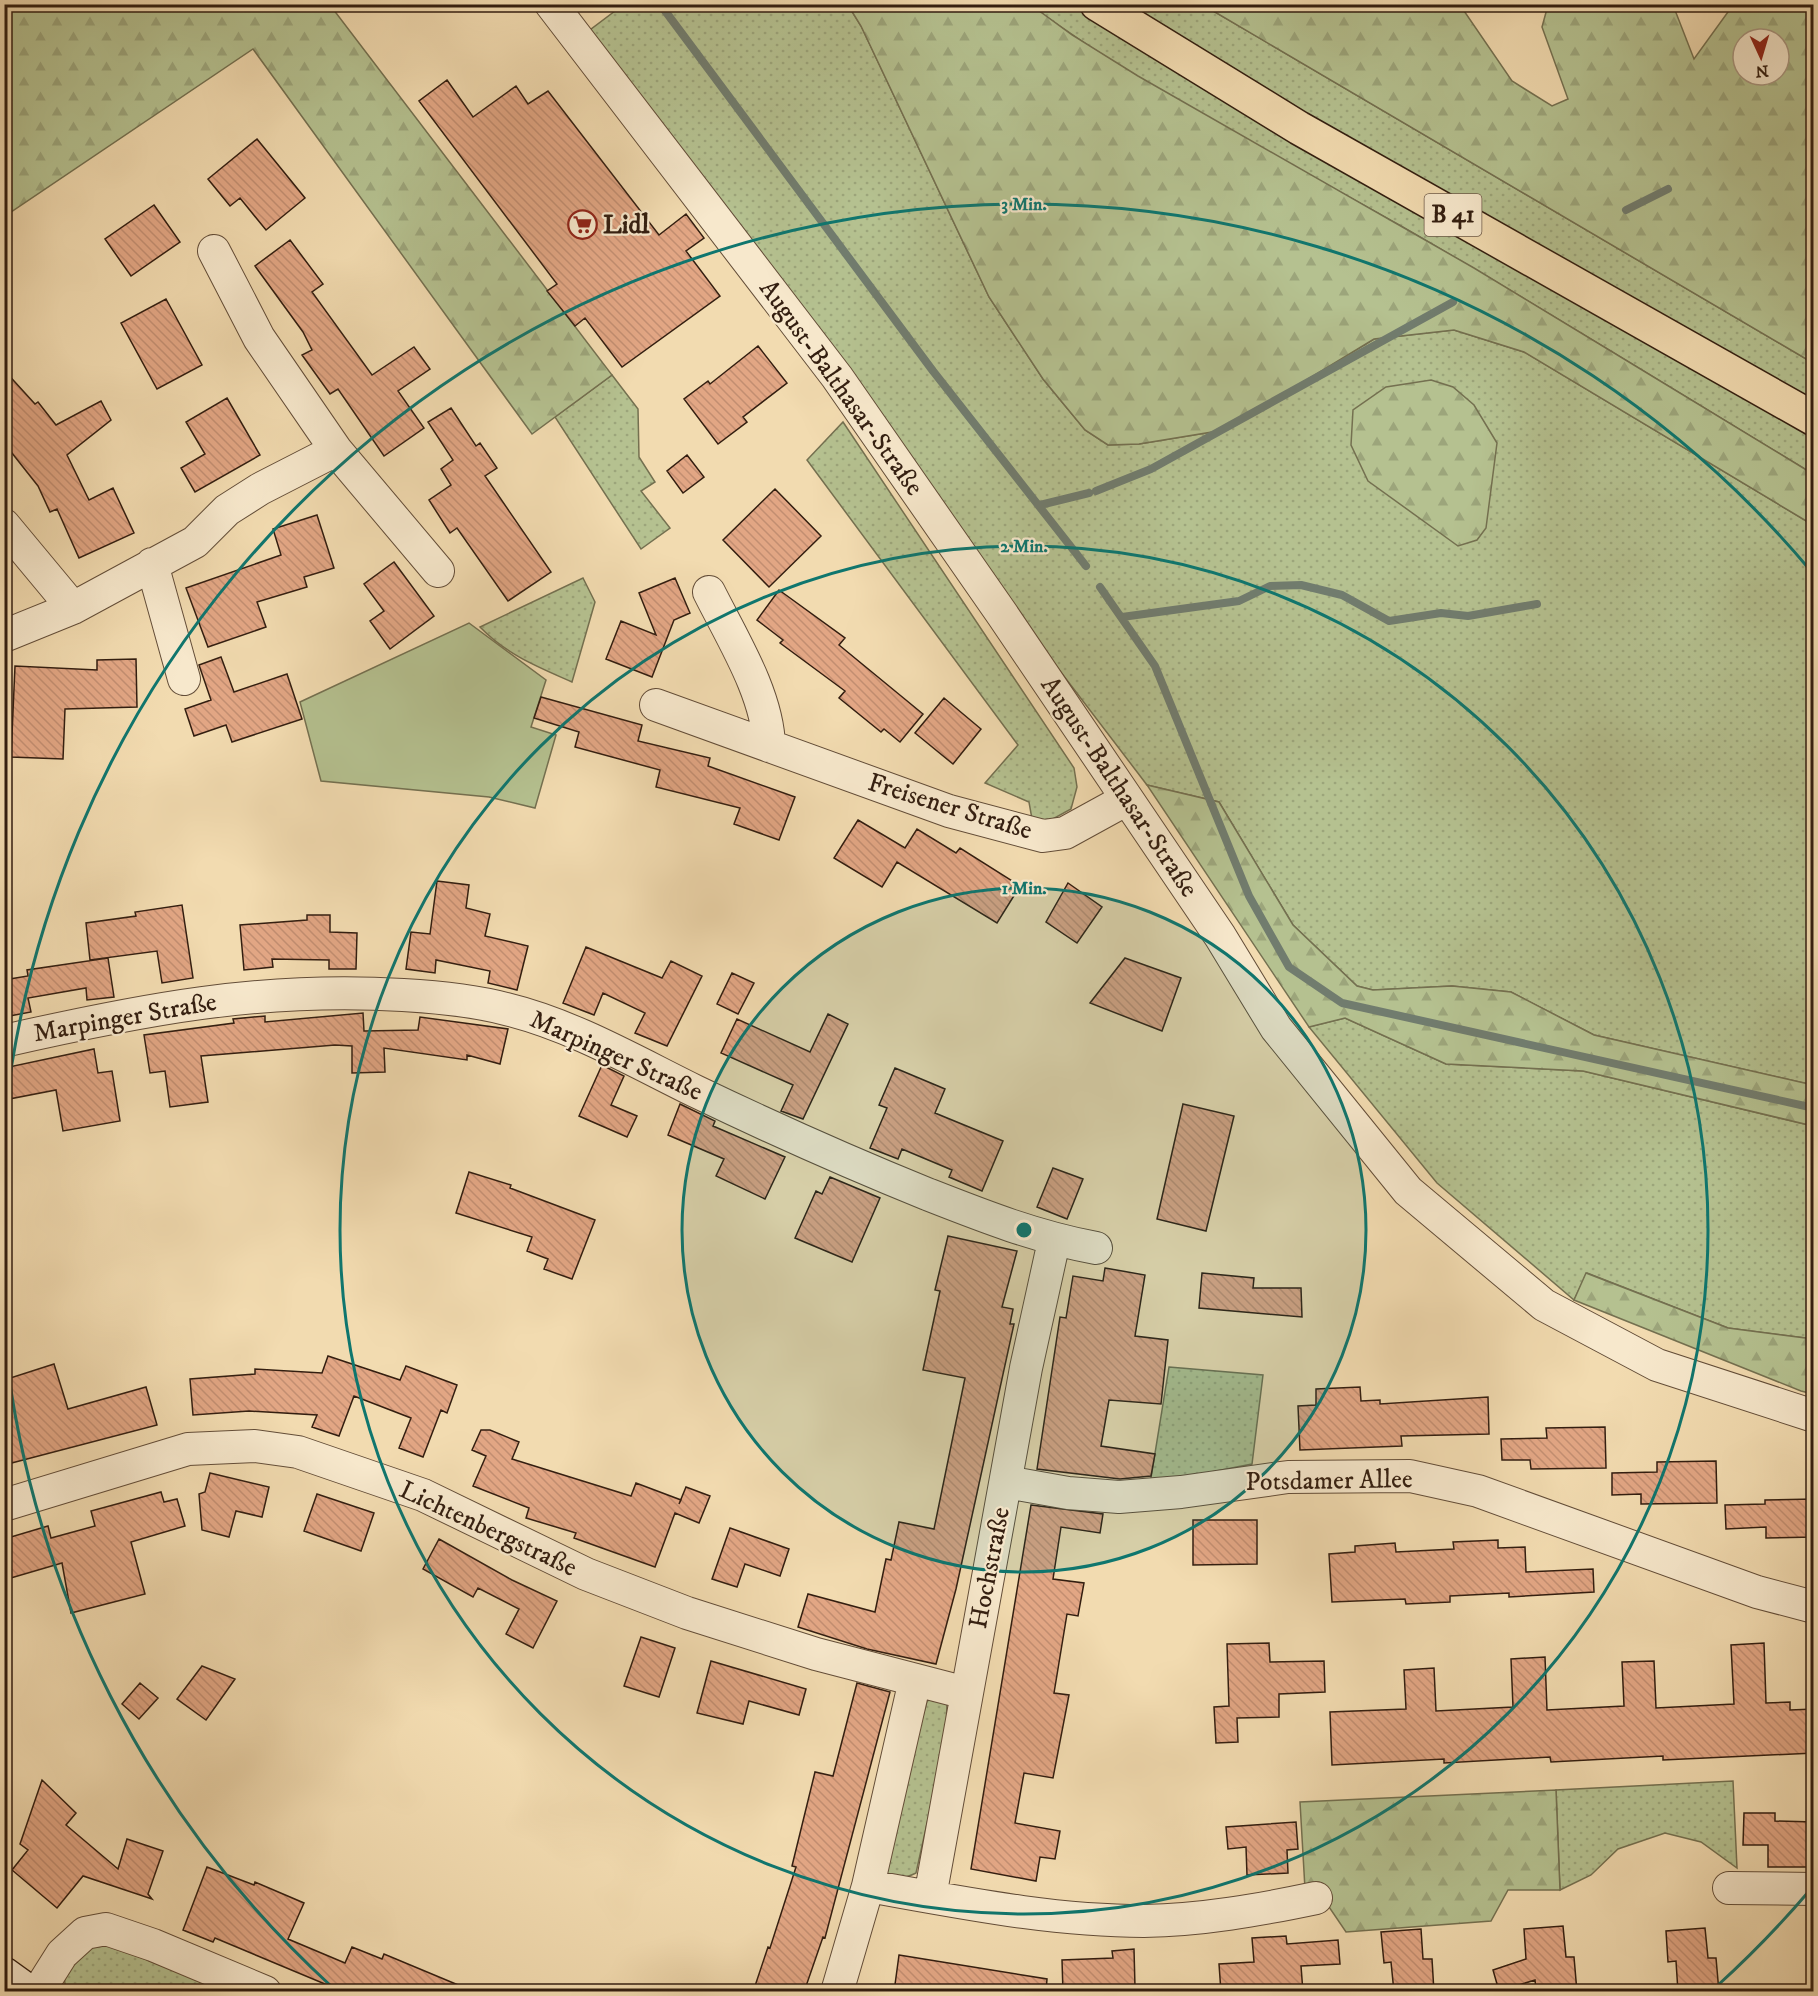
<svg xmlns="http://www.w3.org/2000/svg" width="1818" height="1996" font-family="'IM FELL DW Pica',serif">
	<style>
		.grass { fill: url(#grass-dots); stroke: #747050; stroke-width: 1.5 }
		.forest { fill: url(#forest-firs); stroke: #747050; stroke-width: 1.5; fill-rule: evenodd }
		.green { fill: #b5c190; stroke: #747050; stroke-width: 1.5 }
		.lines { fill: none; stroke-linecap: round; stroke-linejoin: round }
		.stream { stroke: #717c6e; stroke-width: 8 }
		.building { fill: url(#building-back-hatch); stroke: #331e10; stroke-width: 1.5 }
		.street-casing { stroke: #634d38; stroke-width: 34 }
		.secondary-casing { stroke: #331e10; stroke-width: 36 }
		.highway-casing { stroke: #331e10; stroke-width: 36 }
		.street { stroke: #f7e8cc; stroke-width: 32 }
		.secondary { stroke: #f7e8cc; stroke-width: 33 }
		.highway { stroke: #f2dbb0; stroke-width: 33 }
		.ring { fill: none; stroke: #0f766e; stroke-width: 3 }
		.labels { text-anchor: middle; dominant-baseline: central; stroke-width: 4.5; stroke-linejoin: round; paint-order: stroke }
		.shield { fill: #f7e8cc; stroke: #6e5b48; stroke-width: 1.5 }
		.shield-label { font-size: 24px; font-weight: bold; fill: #331e10 }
		.poi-label { font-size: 26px; font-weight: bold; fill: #331e10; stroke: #f7e8cc; text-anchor: start }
		.street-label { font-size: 26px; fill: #331e10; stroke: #f7e8cc }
		.centre { fill: #0f766e; stroke: #f7e8cc; stroke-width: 3 }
		.ring-label { font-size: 18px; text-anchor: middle; font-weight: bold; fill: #0f766e; stroke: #f7e8cc; stroke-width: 4.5; stroke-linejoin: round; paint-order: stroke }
	</style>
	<defs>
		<pattern id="grass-dots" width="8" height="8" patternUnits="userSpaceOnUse" patternTransform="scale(1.5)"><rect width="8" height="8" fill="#b5c190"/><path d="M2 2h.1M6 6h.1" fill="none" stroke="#9ca57b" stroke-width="1.8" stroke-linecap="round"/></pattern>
		<pattern id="forest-firs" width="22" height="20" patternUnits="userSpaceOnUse" patternTransform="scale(1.5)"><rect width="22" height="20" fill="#b5c190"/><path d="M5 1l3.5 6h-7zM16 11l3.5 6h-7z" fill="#9ca57b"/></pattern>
		<pattern id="building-back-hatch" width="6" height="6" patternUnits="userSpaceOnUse" patternTransform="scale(1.5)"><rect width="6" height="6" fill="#e2a684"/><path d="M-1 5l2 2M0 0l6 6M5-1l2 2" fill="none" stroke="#c28e71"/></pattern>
	</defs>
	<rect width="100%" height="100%" fill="#f2dbb0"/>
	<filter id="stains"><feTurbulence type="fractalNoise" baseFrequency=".00333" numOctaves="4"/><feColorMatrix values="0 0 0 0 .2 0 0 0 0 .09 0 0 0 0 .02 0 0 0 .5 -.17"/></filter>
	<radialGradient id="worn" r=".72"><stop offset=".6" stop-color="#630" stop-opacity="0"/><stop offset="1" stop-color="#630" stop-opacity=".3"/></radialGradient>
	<path class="grass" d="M 623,5 L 848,5 L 861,26 L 989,297 L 1043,379 L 1085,430 L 1108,445 L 1139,444 L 1224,430 L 1374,339 L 1454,330 L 1524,352 L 1813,525 L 1813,1085 L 1594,1035 L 1511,992 L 1452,986 L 1373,990 L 1357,986 L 1293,925 L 1219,802 L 1147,785 L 578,39 Z
		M 1031,5 L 1203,5 L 1813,363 L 1813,474 C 1676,391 1540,306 1401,226 C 1276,155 1146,91 1031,5 Z
		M 612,375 L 638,409 L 639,457 L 655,482 L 641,491 L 670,528 L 641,549 L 555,417 Z
		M 843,422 L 1074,768 L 1077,787 L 1071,809 L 1051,820 L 1032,819 L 1029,802 L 985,783 L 1018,745 L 807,460 Z
		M 583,578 L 595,602 L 572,682 C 538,667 507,655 480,627 Z
		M 1345,1018 L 1446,1064 L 1583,1071 L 1813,1126 L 1813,1339 L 1728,1328 L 1587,1273 L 1574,1300 L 1437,1183 L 1309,1027 Z
		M 1169,1367 L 1263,1375 L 1252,1464 L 1150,1484 Z
		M 938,1696 L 947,1701 L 946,1738 L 916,1873 C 902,1880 894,1880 882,1869 L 927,1701 Z
		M 1733,1781 L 1737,1868 L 1701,1842 L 1665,1833 L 1618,1849 L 1591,1875 L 1560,1890 L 1556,1790 Z
		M 107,1944 L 226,1991 L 66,1991 L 63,1969 L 76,1949 Z"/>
	<path class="forest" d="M 9,4 L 330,5 L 612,375 L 532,434 L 253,49 L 5,216 L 4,10 Z
		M 848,5 L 1031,5 L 1072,35 L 1138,76 L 1474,268 L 1813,474 L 1813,525 L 1524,352 L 1454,330 L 1374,339 L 1224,430 L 1139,444 L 1108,445 L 1085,430 L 1043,379 L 989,297 L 861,26 Z
		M 1203,5 L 1460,5 L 1512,81 L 1552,106 L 1568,99 L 1542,27 L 1548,5 L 1673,5 L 1694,59 L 1733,5 L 1813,5 L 1813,363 ZM 1743,39 L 1779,39 L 1779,75 L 1743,75 Z
		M 1431,380 L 1453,387 L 1474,405 L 1497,443 L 1486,528 L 1477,540 L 1458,546 L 1368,481 L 1351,445 L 1353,410 L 1386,387 Z
		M 1147,785 L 1219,802 L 1293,925 L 1357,986 L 1373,990 L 1452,986 L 1511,992 L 1594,1035 L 1813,1085 L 1813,1126 L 1583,1071 L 1446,1064 L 1345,1018 L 1309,1027 Z
		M 1586,1273 L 1728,1328 L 1813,1339 L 1813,1394 L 1801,1391 L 1574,1300 Z
		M 1556,1790 L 1560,1890 L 1508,1890 L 1491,1921 L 1346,1932 L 1323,1898 L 1305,1889 L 1300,1802 Z"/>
	<path class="green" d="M 469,623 L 546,680 L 531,727 L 556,735 L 535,808 L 489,797 L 321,781 L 300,702 Z"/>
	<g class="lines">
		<path class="stream" d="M 660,4 L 933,371 L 1086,566
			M 1626,210 L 1668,189
			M 1096,491 L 1151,469 L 1453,302
			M 1040,505 L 1089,493
			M 1100,587 L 1155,666 L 1249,896 L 1289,967 L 1342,1003 L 1814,1108
			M 1122,617 L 1239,601 L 1270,586 L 1301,585 L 1342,595 L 1389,621 L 1441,613 L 1468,616 L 1537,604"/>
	</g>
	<path class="building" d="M 447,80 L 473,117 L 516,86 L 528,104 L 548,91 L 659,235 L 686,214 L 704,238 L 686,251 L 720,296 L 622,367 L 585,318 L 575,326 L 547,291 L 557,284 L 419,101 Z
		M 257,139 L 305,198 L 266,230 L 240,198 L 230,206 L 208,179 Z
		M 154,205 L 180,242 L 131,276 L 105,239 Z
		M 290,240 L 323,284 L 312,292 L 372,375 L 414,347 L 430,369 L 398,391 L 424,428 L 384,456 L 338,389 L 330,394 L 302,355 L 312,350 L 303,332 L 255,266 Z
		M 166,299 L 202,365 L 157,389 L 121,323 Z
		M 758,346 L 787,383 L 743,417 L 747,422 L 718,444 L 684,399 L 708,381 L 710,384 Z
		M 4,370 L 35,404 L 38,402 L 56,425 L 101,401 L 111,420 L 67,455 L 89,500 L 113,488 L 134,533 L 79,558 L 57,509 L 50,512 L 38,486 L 4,443 Z
		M 227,398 L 260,455 L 195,492 L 181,468 L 205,454 L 186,422 Z
		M 451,408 L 476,446 L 480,443 L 497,468 L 485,476 L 551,572 L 508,601 L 457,528 L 450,533 L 429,500 L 451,485 L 441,469 L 453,460 L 428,422 Z
		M 687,455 L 704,477 L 683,493 L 667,471 Z
		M 775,489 L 821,536 L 769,587 L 723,540 Z
		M 317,515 L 334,568 L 304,577 L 307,587 L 257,602 L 266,627 L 208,647 L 186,588 L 281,555 L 273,529 Z
		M 394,562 L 434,616 L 390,649 L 370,621 L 384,611 L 364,584 Z
		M 675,578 L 690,613 L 674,620 L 652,677 L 606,659 L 621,621 L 656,635 L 639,593 Z
		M 779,590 L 845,638 L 839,645 L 923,714 L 900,742 L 884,729 L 881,732 L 839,698 L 845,691 L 780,643 L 783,640 L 757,620 Z
		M 221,657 L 234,692 L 287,674 L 302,719 L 232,742 L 226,725 L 194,736 L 185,709 L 211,700 L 199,665 Z
		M 136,659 L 137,707 L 65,709 L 63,759 L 11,757 L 15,666 L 97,670 L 97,660 Z
		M 541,697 L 642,725 L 638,741 L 710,758 L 708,766 L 795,797 L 779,840 L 734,824 L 740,808 L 656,787 L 660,770 L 575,747 L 579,732 L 534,718 Z
		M 944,698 L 981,729 L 953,764 L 915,733 Z
		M 858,820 L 905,848 L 917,829 L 956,853 L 960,848 L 1020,886 L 997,923 L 897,862 L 882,887 L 834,858 Z
		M 437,881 L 469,885 L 466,908 L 490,914 L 485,936 L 528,946 L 517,990 L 488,983 L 490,971 L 436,960 L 435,973 L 406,969 L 411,932 L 430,934 Z
		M 1068,883 L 1102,907 L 1077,943 L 1046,922 Z
		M 182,905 L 193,978 L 162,983 L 157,951 L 90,960 L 86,923 L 136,916 L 135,912 Z
		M 307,915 L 330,915 L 330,932 L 357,933 L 356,969 L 329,969 L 329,960 L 272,959 L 273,967 L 244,970 L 240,925 L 307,920 Z
		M 586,947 L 662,978 L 671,961 L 702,976 L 667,1046 L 635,1033 L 645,1013 L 603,993 L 594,1015 L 563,1003 Z
		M 108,958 L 114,997 L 87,1000 L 86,988 L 28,998 L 31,1012 L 4,1017 L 4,980 L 28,976 L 27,970 Z
		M 1125,958 L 1181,978 L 1162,1031 L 1090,1003 Z
		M 732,973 L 754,983 L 738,1014 L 717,1004 Z
		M 363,1013 L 364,1031 L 418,1030 L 420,1017 L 508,1029 L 500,1064 L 467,1055 L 467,1060 L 384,1048 L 385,1072 L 352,1073 L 352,1046 L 335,1045 L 201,1056 L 208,1102 L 170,1107 L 165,1071 L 150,1073 L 144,1035 L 234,1023 L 233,1019 L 265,1016 L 265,1022 Z
		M 828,1014 L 848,1024 L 803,1119 L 781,1111 L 793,1085 L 721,1053 L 737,1019 L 810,1052 Z
		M 94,1049 L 98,1073 L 112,1071 L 120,1121 L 63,1131 L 56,1090 L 4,1100 L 4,1068 Z
		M 602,1065 L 624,1076 L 611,1105 L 637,1116 L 627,1137 L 579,1116 Z
		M 895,1068 L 945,1089 L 935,1113 L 1003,1141 L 982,1191 L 949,1177 L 952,1170 L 902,1149 L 898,1159 L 870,1148 L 887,1108 L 879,1105 Z
		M 680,1104 L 715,1121 L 713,1126 L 785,1157 L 765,1199 L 716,1176 L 724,1159 L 668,1135 Z
		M 1183,1104 L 1234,1116 L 1206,1231 L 1157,1219 Z
		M 1053,1168 L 1083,1179 L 1067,1219 L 1037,1207 Z
		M 469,1172 L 511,1185 L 510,1188 L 595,1220 L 572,1279 L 544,1269 L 548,1259 L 527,1251 L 532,1237 L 456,1213 Z
		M 830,1177 L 880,1198 L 852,1262 L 795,1238 L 816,1191 L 822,1194 Z
		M 948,1236 L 1017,1251 L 1002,1307 L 1013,1309 L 1010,1324 L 1014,1324 L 956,1589 L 936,1664 L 867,1649 L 798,1627 L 808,1594 L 875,1612 L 886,1559 L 891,1560 L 899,1522 L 934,1529 L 965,1378 L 923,1370 L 940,1291 L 935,1290 Z
		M 1105,1268 L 1145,1275 L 1135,1336 L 1168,1340 L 1161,1404 L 1109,1400 L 1101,1446 L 1155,1454 L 1151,1476 L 1120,1479 L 1037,1469 L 1060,1317 L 1066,1318 L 1073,1276 L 1103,1281 Z
		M 1202,1273 L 1254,1278 L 1253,1288 L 1301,1288 L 1302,1317 L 1199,1308 Z
		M 328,1356 L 400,1380 L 406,1366 L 457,1385 L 447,1413 L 441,1410 L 423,1457 L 399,1448 L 411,1418 L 354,1396 L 339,1436 L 312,1427 L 317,1415 L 249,1411 L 193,1415 L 190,1379 L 255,1374 L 255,1369 L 322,1373 Z
		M 54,1364 L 68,1409 L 146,1387 L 157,1425 L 4,1465 L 4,1380 Z
		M 1360,1387 L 1361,1401 L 1380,1400 L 1380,1404 L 1488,1397 L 1489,1434 L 1401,1436 L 1402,1446 L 1300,1450 L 1298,1406 L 1316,1405 L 1316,1389 Z
		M 1605,1427 L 1606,1468 L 1531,1469 L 1530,1460 L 1502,1460 L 1501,1439 L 1547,1438 L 1546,1428 Z
		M 481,1430 L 490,1430 L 519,1442 L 512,1459 L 631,1496 L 636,1483 L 681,1500 L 679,1504 L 686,1487 L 710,1496 L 699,1523 L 675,1513 L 655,1567 L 574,1538 L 576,1533 L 526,1518 L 529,1508 L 473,1486 L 486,1456 L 472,1450 Z
		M 1716,1461 L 1717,1503 L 1641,1504 L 1641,1494 L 1612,1495 L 1612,1473 L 1657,1472 L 1657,1462 Z
		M 210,1473 L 269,1487 L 262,1517 L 236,1511 L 229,1537 L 202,1530 L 199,1494 L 205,1492 Z
		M 161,1492 L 164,1502 L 177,1499 L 185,1526 L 131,1542 L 145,1594 L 71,1613 L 62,1563 L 4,1580 L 4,1539 L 48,1526 L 51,1538 L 95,1526 L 91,1511 Z
		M 317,1494 L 374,1513 L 361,1551 L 304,1531 Z
		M 1814,1499 L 1814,1537 L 1766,1538 L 1766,1527 L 1726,1529 L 1725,1505 L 1765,1504 L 1765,1500 Z
		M 1031,1505 L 1103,1514 L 1100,1533 L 1061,1527 L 1053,1579 L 1084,1583 L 1078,1616 L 1067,1614 L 1054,1693 L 1069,1695 L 1053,1778 L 1024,1773 L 1015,1823 L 1060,1831 L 1055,1859 L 1040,1857 L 1036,1881 L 971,1869 Z
		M 1193,1520 L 1257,1520 L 1257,1564 L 1193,1565 Z
		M 730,1528 L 789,1549 L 780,1576 L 745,1564 L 737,1587 L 712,1579 Z
		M 439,1539 L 512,1580 L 557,1601 L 533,1648 L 506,1634 L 519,1609 L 478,1588 L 473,1597 L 423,1569 Z
		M 1498,1540 L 1498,1548 L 1525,1547 L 1526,1572 L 1593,1569 L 1594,1592 L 1509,1597 L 1509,1593 L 1450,1596 L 1450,1602 L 1406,1604 L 1405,1599 L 1332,1602 L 1329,1554 L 1355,1552 L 1355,1546 L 1395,1543 L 1396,1552 L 1454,1549 L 1453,1542 Z
		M 641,1637 L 675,1648 L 659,1697 L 624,1686 Z
		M 1269,1643 L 1270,1662 L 1324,1661 L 1325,1692 L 1279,1694 L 1279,1717 L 1237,1718 L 1238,1742 L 1216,1743 L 1214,1707 L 1229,1706 L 1227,1644 Z
		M 1764,1643 L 1766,1703 L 1790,1702 L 1790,1710 L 1814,1709 L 1814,1753 L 1663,1760 L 1663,1756 L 1551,1762 L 1550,1757 L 1444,1763 L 1444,1759 L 1332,1765 L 1330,1712 L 1406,1709 L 1404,1670 L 1434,1668 L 1436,1711 L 1513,1707 L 1511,1659 L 1545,1657 L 1547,1710 L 1624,1706 L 1622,1662 L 1654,1661 L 1656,1708 L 1734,1704 L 1731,1645 Z
		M 711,1661 L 806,1689 L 799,1715 L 749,1701 L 743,1724 L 697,1713 Z
		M 202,1666 L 235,1679 L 206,1720 L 177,1699 Z
		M 140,1683 L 158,1698 L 139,1719 L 122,1704 Z
		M 857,1683 L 890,1692 L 825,1938 L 823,1937 L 804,1992 L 753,1992 L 768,1947 L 770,1948 L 796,1867 L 792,1866 L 815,1772 L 833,1776 Z
		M 42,1780 L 76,1813 L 66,1825 L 118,1869 L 127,1839 L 163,1851 L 148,1894 L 152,1899 L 83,1876 L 57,1908 L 12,1870 L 28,1850 L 20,1844 Z
		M 1744,1813 L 1775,1813 L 1775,1821 L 1814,1822 L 1814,1867 L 1768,1867 L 1768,1845 L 1743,1845 Z
		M 1296,1822 L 1298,1849 L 1287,1850 L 1288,1873 L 1247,1875 L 1246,1847 L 1228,1849 L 1226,1827 Z
		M 207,1867 L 254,1885 L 255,1882 L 304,1903 L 288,1939 L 345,1963 L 352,1947 L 382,1959 L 384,1954 L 475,1992 L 344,1992 L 215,1938 L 213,1942 L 183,1930 Z
		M 1563,1926 L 1566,1957 L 1574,1957 L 1577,1992 L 1543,1992 L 1543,1989 L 1536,1989 L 1535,1980 L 1499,1991 L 1493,1970 L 1526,1959 L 1524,1929 Z
		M 1705,1928 L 1708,1958 L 1716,1958 L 1719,1992 L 1678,1992 L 1676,1961 L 1668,1962 L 1666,1931 Z
		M 1421,1929 L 1423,1959 L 1432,1959 L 1434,1992 L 1394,1992 L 1391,1962 L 1384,1963 L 1381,1932 Z
		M 1286,1936 L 1287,1944 L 1338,1940 L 1340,1964 L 1301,1966 L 1303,1992 L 1221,1992 L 1219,1964 L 1254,1962 L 1252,1938 Z
		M 1134,1949 L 1135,1987 L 1096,1988 L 1096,1992 L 1063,1992 L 1062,1960 L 1113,1958 L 1112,1951 Z
		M 899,1955 L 1047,1979 L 1046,1992 L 894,1992 Z"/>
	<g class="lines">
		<defs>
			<path id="street" d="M 551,4 L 837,377 L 1002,614 L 1220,936 L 1276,1028 L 1408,1191 L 1544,1305 L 1657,1365 L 1814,1416
				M 214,251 L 259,338 L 336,450 L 438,571
				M 4,525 L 73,608
				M 152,564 L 184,679
				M 709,592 C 732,638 768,695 769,746
				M 4,636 L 73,608 L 195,542 L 227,510 L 260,489 L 336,450
				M 656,705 L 949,811 L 1043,836 L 1065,833 L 1127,799
				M 4,1041 C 140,1010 263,986 403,995 C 437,997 472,1000 506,1009 C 572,1025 634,1061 695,1091 C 772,1128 848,1162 927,1194 C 983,1216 1036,1237 1096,1248
				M 1006,1482 L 1068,1493 L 1119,1497 L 1181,1492 L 1288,1477 L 1410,1476 L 1478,1491 L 1757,1592 L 1814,1607
				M 4,1505 L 188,1449 L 255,1446 L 298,1452 L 423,1495 L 586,1574 L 687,1613 L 816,1654 L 966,1693
				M 868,1886 C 959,1902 1051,1921 1144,1921 C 1202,1920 1259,1910 1316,1898
				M 1729,1888 L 1814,1889
				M 930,1897 L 1026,1368 L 1054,1241
				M 38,1992 L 62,1954 L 85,1933 L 106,1929 L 153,1945 L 265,1992
				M 837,1992 L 868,1886 L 915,1680"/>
			<path id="secondary" d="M 4,1974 L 29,1992"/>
			<path id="highway" d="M 1097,4 L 1299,128 L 1814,419"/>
		</defs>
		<use href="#street" class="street-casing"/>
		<use href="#secondary" class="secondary-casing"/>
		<use href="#highway" class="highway-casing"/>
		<use href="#street" class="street"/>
		<use href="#secondary" class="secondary"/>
		<use href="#highway" class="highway"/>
	</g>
	<circle cx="1024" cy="1230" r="342" fill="#0f766e" fill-opacity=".12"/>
	<g class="ring">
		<circle cx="1024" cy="1230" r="342"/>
		<circle cx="1024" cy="1230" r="684"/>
		<path d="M1810 1890A1026 1026 0 0 1 1717 1986M331 1986A1026 1026 0 0 1 5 1346M5 1114A1026 1026 0 0 1 1810 570"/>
	</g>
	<defs>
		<symbol id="supermarket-ring" viewBox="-11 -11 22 22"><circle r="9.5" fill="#f7e8cc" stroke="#8f2418" stroke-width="1.5"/><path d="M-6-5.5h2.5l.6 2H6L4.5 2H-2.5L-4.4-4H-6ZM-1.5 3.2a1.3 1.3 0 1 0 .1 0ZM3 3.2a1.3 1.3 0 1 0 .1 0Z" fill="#8f2418"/></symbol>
	</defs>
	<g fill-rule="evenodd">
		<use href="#supermarket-ring" x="566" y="208" width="33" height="33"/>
	</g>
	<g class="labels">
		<rect class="shield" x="1424.5" y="194" width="57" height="42" rx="4.5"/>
		<g class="shield-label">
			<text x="1453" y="215">B 41</text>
		</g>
		<g class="poi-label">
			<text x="603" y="225">Lidl</text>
		</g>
		<g class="street-label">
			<text transform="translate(841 388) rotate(54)">August-Balthasar-Straße</text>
			<text transform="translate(1119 787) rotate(56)">August-Balthasar-Straße</text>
			<text transform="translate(950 807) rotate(17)">Freisener Straße</text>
			<text transform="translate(125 1018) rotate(-10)">Marpinger Straße</text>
			<text transform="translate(616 1056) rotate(24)">Marpinger Straße</text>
			<text transform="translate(1329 1481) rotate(-1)">Potsdamer Allee</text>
			<text transform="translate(488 1529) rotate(25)">Lichtenbergstraße</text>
			<text transform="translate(990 1568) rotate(-79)">Hochstraße</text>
		</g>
	</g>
	<circle cx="1024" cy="1230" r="9" class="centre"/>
	<g class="ring-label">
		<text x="1024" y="210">3 Min.</text>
		<text x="1024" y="552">2 Min.</text>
		<text x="1024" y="894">1 Min.</text>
	</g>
	<rect width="1818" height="1996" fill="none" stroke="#f2dbb0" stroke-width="24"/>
	<rect x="6" y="6" width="1806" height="1984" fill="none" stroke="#331e10" stroke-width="3"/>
	<rect x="12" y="12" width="1794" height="1972" fill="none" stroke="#331e10" stroke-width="1.5"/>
	<g transform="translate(1761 57) rotate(176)"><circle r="28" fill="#f7e8cc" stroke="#a99781" stroke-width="1.5"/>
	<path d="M0-4.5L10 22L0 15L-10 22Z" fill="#8f2418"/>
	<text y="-9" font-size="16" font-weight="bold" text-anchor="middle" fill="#331e10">N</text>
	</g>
	<rect width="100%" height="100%" filter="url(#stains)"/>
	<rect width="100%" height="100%" fill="url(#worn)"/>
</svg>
